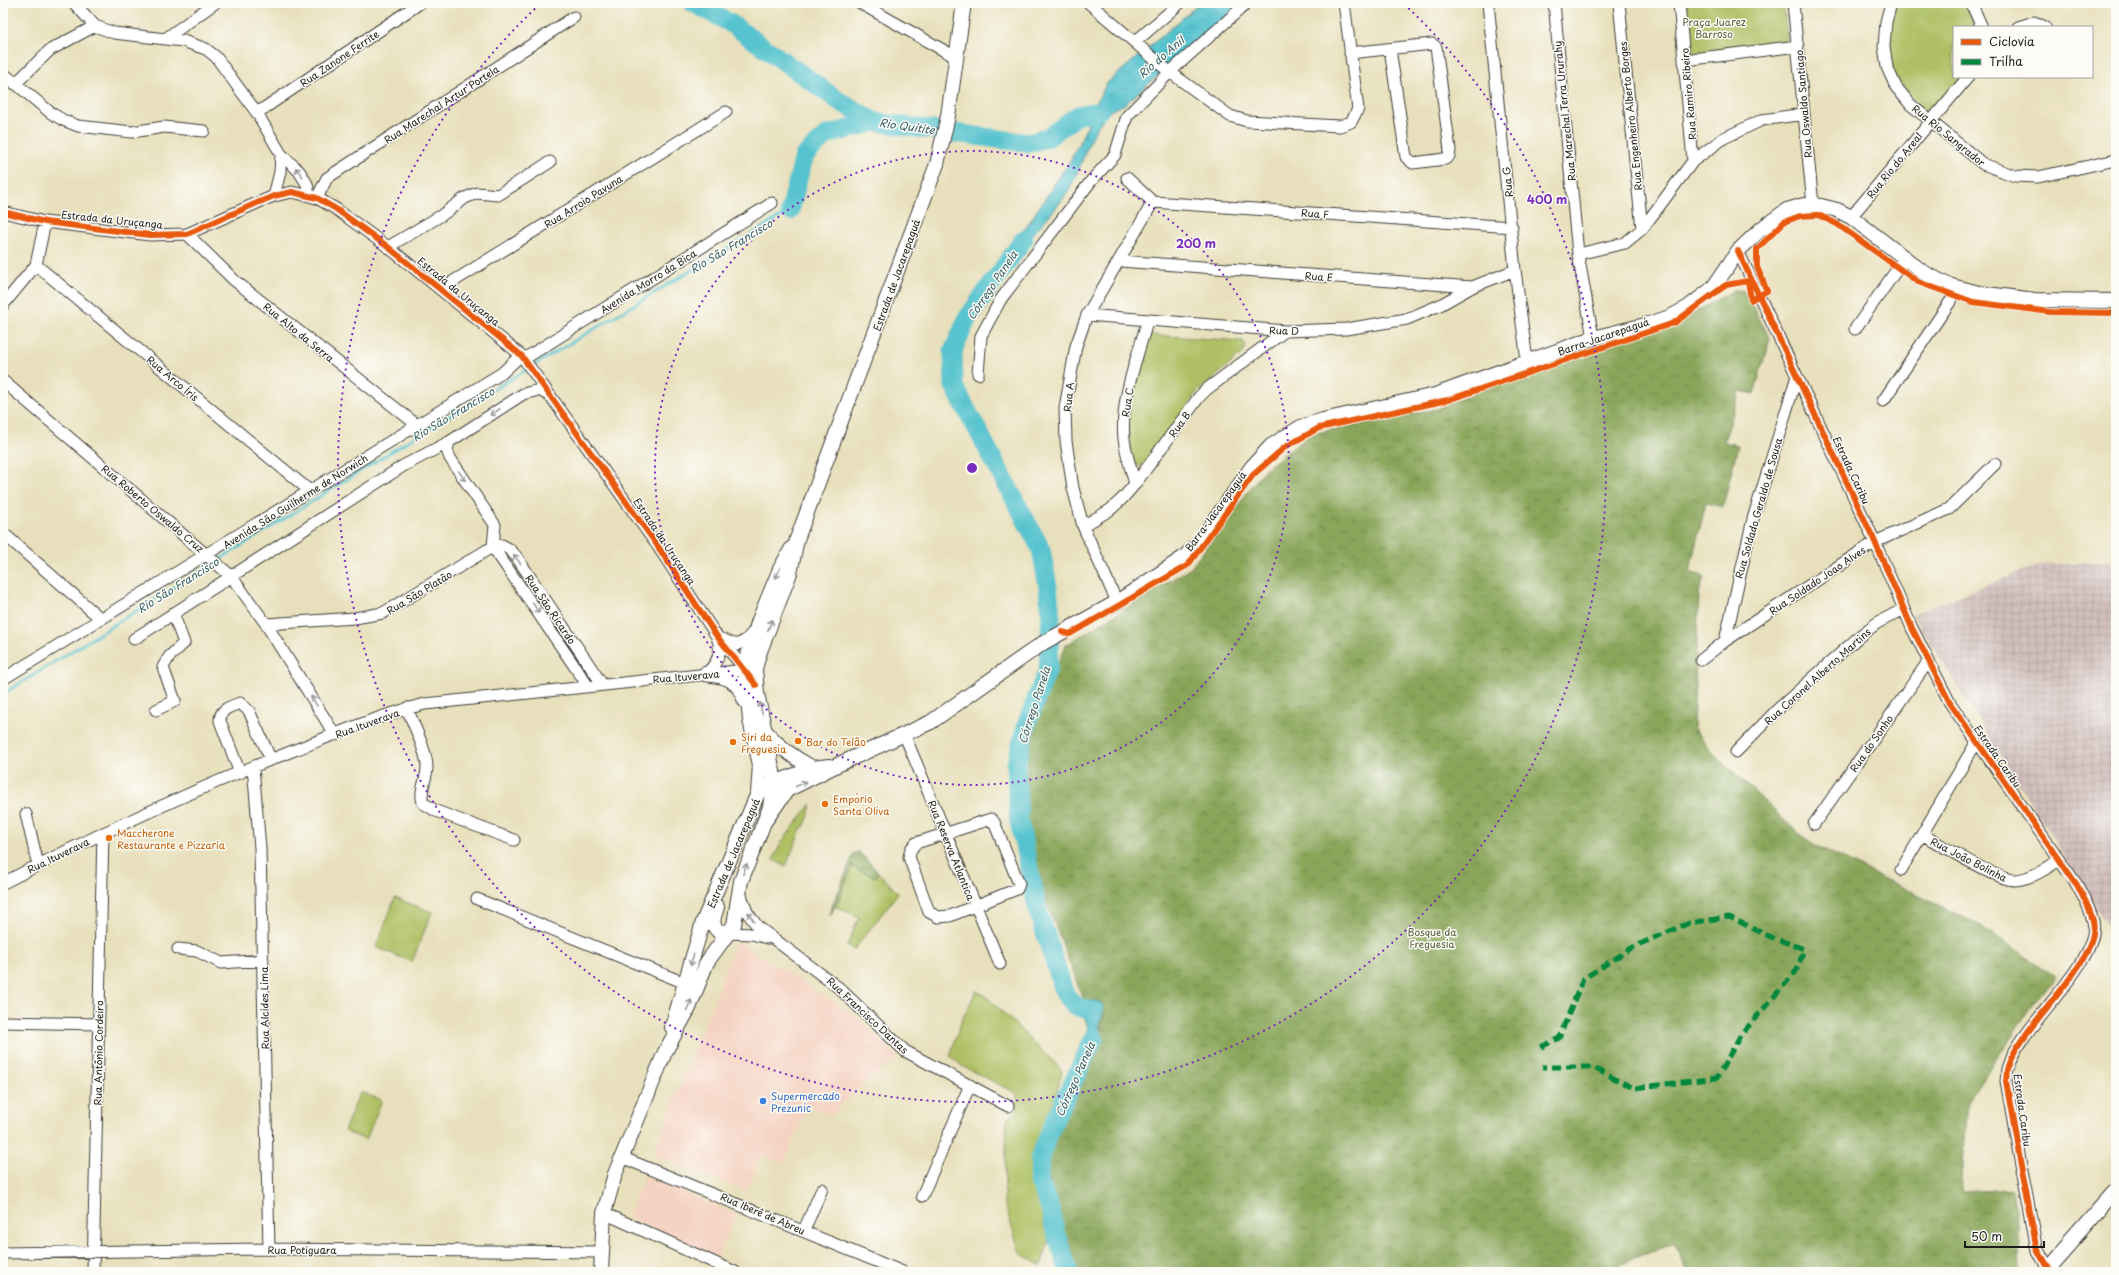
<svg xmlns="http://www.w3.org/2000/svg" width="2119" height="1275" font-family="'Playpen Sans',sans-serif">
	<style>
		.built { fill: #f5d3c2 }
		.industrial { fill: url(#industrial-grid) }
		.green { fill: #aec064; stroke: #656e40 }
		.forest { fill: url(#forest-crowns); stroke: #53613b }
		.water { fill: url(#water-ripples); stroke: #397075 }
		.lines { fill: none; stroke-linecap: round; stroke-linejoin: round }
		.stream { stroke: #56c3ce; stroke-width: 3 }
		.river { stroke: #56c3ce; stroke-width: 19 }
		.minor-casing { stroke: #3b3934; stroke-width: 13 }
		.major-casing { stroke: #3b3934; stroke-width: 16 }
		.minor { stroke: #fff; stroke-width: 11 }
		.major { stroke: #fff; stroke-width: 14 }
		.quiet { stroke: #00873e; stroke-width: 5; stroke-dasharray: 10 5; stroke-linecap: butt }
		.cycleway-casing { stroke: #fdfcf7; stroke-width: 8 }
		.cycleway { stroke: #e8590c; stroke-width: 6 }
		.oneway { stroke: #999 }
		.ring { fill: none; stroke: #7b2cbf; stroke-width: 2; stroke-dasharray: 2 4 }
		.food-dot { fill: #e8710a; stroke: #fdfcf7; stroke-width: 1.5 }
		.shop-dot { fill: #3f7fe0; stroke: #fdfcf7; stroke-width: 1.5 }
		.labels { text-anchor: middle; dominant-baseline: central; stroke-width: 3; stroke-linejoin: round; paint-order: stroke }
		.park-label { font-size: 10px; fill: #565e39; stroke: #fdfcf7 }
		.street-label { font-size: 10px; fill: #1c1c1c; stroke: #fdfcf7 }
		.food-label { font-size: 10px; fill: #c56008; stroke: #fdfcf7; text-anchor: start }
		.shop-label { font-size: 10px; fill: #366cbe; stroke: #fdfcf7; text-anchor: start }
		.water-label { font-size: 11px; font-style: italic; fill: #335f63; stroke: #fdfcf7 }
		.centre { fill: #7b2cbf; stroke: #fdfcf7; stroke-width: 2 }
		.ring-label { font-size: 12px; text-anchor: middle; font-weight: bold; fill: #7b2cbf; stroke: #fdfcf7; stroke-width: 3; stroke-linejoin: round; paint-order: stroke }
	</style>
	<defs>
		<pattern id="industrial-grid" width="8" height="8" patternUnits="userSpaceOnUse"><rect width="8" height="8" fill="#d1c0bd"/><path d="M0 4h8M4 0v8" fill="none" stroke="#b3a4a2"/></pattern>
		<pattern id="forest-crowns" width="20" height="18" patternUnits="userSpaceOnUse"><rect width="20" height="18" fill="#8aa65a"/><path d="M2 6a3 3 0 1 1 6 0M12 15a3 3 0 1 1 6 0" fill="none" stroke="#70864a"/></pattern>
		<pattern id="water-ripples" width="26" height="14" patternUnits="userSpaceOnUse"><rect width="26" height="14" fill="#56c3ce"/><path d="M2 4q2-2 4 0t4 0M15 11q2-2 4 0t4 0" fill="none" stroke="#4aa7b0"/></pattern>
	</defs>
	<rect width="100%" height="100%" fill="#fdfcf7"/>
	<filter id="ink" filterUnits="userSpaceOnUse"><feTurbulence type="fractalNoise" baseFrequency=".025" numOctaves="2"/><feDisplacementMap in="SourceGraphic" scale="8" xChannelSelector="R" yChannelSelector="G"/><feConvolveMatrix kernelMatrix="1 2 1 2 8 2 1 2 1" color-interpolation-filters="sRGB"/></filter>
	<filter id="wash" filterUnits="userSpaceOnUse"><feTurbulence type="fractalNoise" baseFrequency=".012" numOctaves="4" result="noise"/><feDisplacementMap in="SourceGraphic" scale="16" xChannelSelector="R" yChannelSelector="G"/><feGaussianBlur stdDeviation="0.9" result="paint"/><feColorMatrix in="noise" values="0 0 0 0 0 0 0 0 0 0 0 0 0 0 0 0 0 1.4 0 .05"/><feComposite in="paint" operator="in"/></filter>
	<g filter="url(#wash)">
		<rect width="100%" height="100%" fill="#e8e0bc"/>
		<path class="built" d="M 737,941 L 853,1014 L 898,1056 L 848,1098 L 831,1115 L 808,1105 L 784,1163 L 762,1155 L 746,1191 L 653,1155 Z
			M 644,1176 L 737,1214 L 718,1258 L 628,1217 Z"/>
		<path class="industrial" d="M 2116,561 L 2116,937 L 2115,938 L 1912,614 L 2038,565 Z"/>
		<path class="green" d="M 1686,3 L 1783,3 L 1787,35 L 1785,42 L 1778,46 L 1698,53 L 1693,52 L 1690,47 Z
			M 1896,3 L 1964,3 L 1977,27 L 1954,27 L 1954,77 L 1962,77 L 1937,108 L 1931,111 L 1924,111 L 1918,107 L 1892,72 L 1888,30 Z
			M 1150,335 L 1243,341 L 1246,346 L 1243,353 L 1197,392 L 1146,463 L 1140,466 L 1133,464 C 1130,444 1125,423 1128,403 C 1132,379 1141,357 1150,335 Z
			M 811,804 L 808,818 L 804,827 L 802,827 L 786,866 L 773,860 L 781,843 Z
			M 852,867 L 875,877 L 878,872 L 898,893 L 854,950 L 847,946 L 859,917 L 836,907 Z
			M 395,898 L 432,912 L 412,962 L 376,947 Z
			M 976,991 L 985,995 L 1062,1070 L 1048,1128 L 1043,1192 L 1050,1237 L 1041,1266 L 1020,1253 L 1004,1202 L 1007,1119 L 1018,1109 L 1016,1093 L 962,1066 L 950,1056 L 961,1022 Z
			M 360,1092 L 382,1100 L 366,1140 L 344,1131 Z"/>
		<path class="forest" d="M 1734,290 L 1744,291 L 1770,338 L 1754,394 L 1740,391 L 1724,442 L 1738,445 L 1723,507 L 1706,503 L 1689,572 L 1704,576 L 1699,594 L 1693,727 L 1712,752 L 1799,834 L 1815,845 L 1981,926 L 2055,976 L 2025,1016 L 1968,1101 L 1961,1192 L 2013,1189 L 2018,1221 L 2020,1272 L 1688,1272 L 1675,1243 L 1619,1264 L 1622,1272 L 1075,1272 L 1046,1170 L 1050,1138 L 1093,1058 L 1104,1014 L 1095,1000 L 1085,1004 L 1038,879 L 1024,804 L 1031,731 L 1066,645 L 1191,568 L 1264,470 L 1311,434 L 1437,409 L 1533,368 L 1673,325 Z
			M 858,851 L 878,872 L 876,877 L 852,867 L 854,863 L 831,915 L 829,914 L 854,853 L 857,854 Z"/>
		<path class="water" d="M 1200,3 L 1241,3 L 1124,105 C 1119,107 1112,109 1108,113 C 1086,136 1083,170 1065,196 C 1048,220 1027,238 1008,260 L 1017,241 L 1071,159 L 1090,120 L 1091,112 L 1107,83 Z
			M 1065,994 L 1076,1004 C 1089,1006 1094,993 1104,1007 L 1093,1058 L 1084,1061 C 1087,1048 1092,1031 1084,1018 C 1076,1007 1068,1010 1065,994 Z"/>
		<g class="lines">
			<path class="stream" d="M 217,561 L 405,443 L 790,211
				M 3,694 L 212,564"/>
			<path class="river" d="M 693,3 L 730,23 L 839,101 L 875,122 L 1028,143 L 1047,138 L 1078,115 L 1099,111
				M 790,211 L 804,156 L 827,135 L 875,122
				M 1024,239 L 968,317 L 953,351 L 954,386 L 1041,549 L 1048,587 L 1051,617 L 1048,669 L 1027,723 L 1016,764 L 1019,821 L 1038,911 L 1065,994 L 1075,1006 L 1085,1009
				M 1069,1272 L 1055,1231 L 1050,1208 L 1039,1181 L 1040,1156 L 1055,1119 L 1094,1038"/>
		</g>
	</g>
	<g filter="url(#ink)">
		<g class="lines">
			<defs>
				<path id="minor" d="M 74,3 L 95,26 L 114,33 L 183,41 L 206,49 L 216,57 L 257,113 L 281,154 L 299,171 L 307,184 L 309,195
					M 860,3 L 957,58
					M 1089,3 L 1167,70 L 1230,116 L 1247,121 L 1340,126 L 1351,122 L 1358,109 L 1344,3
					M 1488,3 L 1515,270 L 1527,361
					M 1554,3 L 1578,254 L 1593,338
					M 1619,3 L 1642,229
					M 1679,3 L 1693,161
					M 1793,3 L 1813,205
					M 1891,3 L 1886,22 L 1884,46 L 1887,67 L 1896,87 L 1911,105 L 1983,164 L 2015,176 L 2038,177 L 2116,160
					M 1971,3 L 1982,27
					M 2018,27 L 2034,22 L 2045,27
					M 165,39 L 215,3
					M 1135,42 L 1180,3
					M 1350,53 L 1432,44 L 1436,47 L 1450,150 L 1449,156 L 1445,159 L 1413,163 L 1406,157 L 1390,49
					M 1685,60 L 1798,46
					M 3,73 L 51,113 L 63,120 L 78,126 L 132,132 L 164,127 L 204,131
					M 15,84 L 50,50 L 95,26
					M 257,113 L 420,3
					M 1127,178 L 1153,202 L 1512,227
					M 274,196 L 280,172 L 281,154
					M 317,198 L 327,178 L 574,17
					M 3,212 L 45,222 L 150,235 L 187,234 L 257,203 L 274,196 L 292,192 L 317,198 L 336,209 L 388,247 L 521,355 L 657,545 L 716,635 L 749,674
					M 1851,217 L 1968,77
					M 187,234 L 234,280 L 417,425
					M 388,247 L 442,215 L 465,198 L 477,193 L 498,195 L 550,162
					M 1738,251 L 1875,542 L 1912,628 L 1950,703 L 2077,885 C 2083,897 2090,908 2093,921 C 2102,961 2021,1025 2008,1066 C 2006,1070 2007,1076 2006,1081 L 2036,1246 L 2050,1272
					M 1578,254 L 1625,243 L 1642,229 L 1693,161 L 1724,138 L 1762,120 L 1804,114
					M 1120,261 L 1472,287 L 1515,270
					M 36,265 L 310,491
					M 441,289 L 726,112
					M 3,305 L 36,265 L 45,222
					M 1087,315 L 1285,331 L 1346,329 L 1407,319 L 1440,305 L 1472,287
					M 1855,329 L 1905,258
					M 524,359 L 772,203
					M 978,374 L 981,336 L 1001,299 L 1091,181 L 1115,155 L 1127,116 L 1170,72 L 1247,3
					M 3,381 L 231,576 L 266,624 L 335,735
					M 1883,401 L 1960,287
					M 449,442 L 447,450 L 450,458 L 495,525 L 493,547 L 588,686
					M 1135,484 C 1131,469 1126,454 1124,439 C 1120,400 1137,359 1147,322
					M 1083,526 L 1110,510 L 1122,499 L 1135,484 L 1199,397 L 1207,389 L 1285,331
					M 3,533 L 101,619
					M 1117,602 L 1083,526 L 1073,488 L 1066,441 L 1065,408 L 1076,346 L 1087,315 L 1153,202
					M 266,624 L 355,618 L 383,613 L 487,550 L 502,545 L 509,549 L 516,556 L 602,684
					M 134,639 L 403,466 L 449,442 L 523,394 L 539,390 L 550,396
					M 721,639 L 737,645 L 746,640 L 755,630
					M 1725,641 L 1753,519 L 1797,376
					M 1701,660 L 1725,641 L 1875,542 L 1949,509 L 1995,464
					M 705,674 C 717,665 723,652 717,637
					M 3,679 L 502,373 L 521,355
					M 407,708 C 413,724 427,751 427,767 C 427,780 419,790 423,803 L 436,811 L 514,840
					M 156,710 L 175,701 L 163,667 L 169,657 L 184,643 L 173,613
					M 905,736 L 1000,964
					M 1736,752 L 1778,709 L 1861,635 L 1877,623 L 1904,609
					M 253,767 L 260,848 L 269,1249
					M 240,773 L 220,721 C 220,709 229,707 240,703 L 249,711 L 271,760
					M 26,814 L 38,865
					M 991,819 L 994,822 L 1019,884 L 1017,889 L 950,916 L 938,917 L 929,912 L 909,857 L 911,849 L 916,843 Z
					M 1814,824 L 1928,662
					M 1923,835 C 1940,844 1998,881 2015,880 C 2031,879 2046,869 2059,860
					M 1901,870 L 1976,743
					M 3,883 C 98,834 195,789 295,750 C 338,733 380,715 425,704 L 737,671 L 751,666
					M 740,892 L 747,912 L 758,927 L 839,988 L 905,1051 L 1008,1106
					M 477,899 L 685,983
					M 729,933 L 752,934 L 767,938
					M 178,949 L 197,951 L 221,963 L 263,960
					M 3,1022 L 98,1024
					M 621,1157 L 903,1272
					M 922,1196 L 970,1085
					M 604,1213 L 735,1272
					M 804,1230 L 822,1189
					M 3,1253 L 269,1249 L 601,1252
					M 93,1272 L 103,833"/>
				<path id="major" d="M 705,674 C 726,676 738,679 745,701
					M 766,732 C 779,747 796,759 813,768
					M 767,786 L 813,768 L 829,766
					M 765,821 L 787,790 L 835,766 L 931,722 L 1043,643 L 1117,602 L 1183,558 L 1199,543 L 1251,468 L 1271,446 L 1285,437 L 1301,427 L 1323,420 L 1435,395 L 1593,338 L 1649,324 L 1670,317 L 1687,308 L 1713,288 L 1738,251 L 1761,229 L 1787,210 L 1804,205 L 1821,206 L 1837,210 L 1851,217 L 1923,272 L 1948,285 L 1979,293 L 2035,300 L 2116,301
					M 717,907 C 714,917 710,923 718,931 L 729,933
					M 672,1027 L 703,922 L 758,793 L 760,765 L 750,720 L 746,677 L 746,661 L 759,620 L 780,569 L 792,548
					M 601,1272 L 604,1213 L 615,1174 L 665,1052 L 689,1008 L 707,962 L 734,925 L 741,881 L 770,807 L 774,777 L 757,693 L 755,669 L 759,654 L 790,573 L 797,539 L 937,164 L 948,116 L 964,3
					M 2044,1272 L 2116,1190"/>
			</defs>
			<use href="#minor" class="minor-casing"/>
			<use href="#major" class="major-casing"/>
			<use href="#minor" class="minor"/>
			<use href="#major" class="major"/>
			<path class="quiet" d="M 1541,1047 L 1559,1038 L 1583,979 L 1633,947 L 1689,923 L 1729,917 L 1771,937 L 1804,949 L 1797,970 L 1740,1036 L 1717,1078 L 1633,1088 L 1592,1067 L 1542,1067"/>
			<defs>
				<path id="cycleway" d="M 3,212 L 45,222 L 150,235 L 187,234 L 257,203 L 274,196 L 292,192 L 317,198 L 336,209 L 388,247 L 521,355 L 657,545 L 716,635 L 756,685
					M 1738,251 L 1875,542 L 1912,628 L 1950,703 L 2077,885 C 2083,897 2090,908 2093,921 C 2102,961 2021,1025 2008,1066 C 2006,1070 2007,1076 2006,1081 L 2036,1246 L 2050,1272
					M 1062,632 L 1070,634 L 1188,565 L 1253,475 L 1285,447 L 1319,428 L 1448,400 L 1674,323 L 1726,285 L 1748,281 L 1751,300 L 1767,291 L 1757,267 L 1757,249 L 1784,222 L 1800,216 L 1818,215 L 1837,224 L 1918,282 L 1973,302 L 2050,312 L 2116,313"/>
			</defs>
			<use href="#cycleway" class="cycleway-casing"/>
			<use href="#cycleway" class="cycleway"/>
		</g>
		<defs><path id="oneway-shaft" d="M-6 0H5M1.5-3L5.5 0L1.5 3" fill="none" stroke-width="1.6" stroke-linecap="round" stroke-linejoin="round"/></defs>
		<g class="oneway">
			<use href="#oneway-shaft" transform="translate(299 172) rotate(-128)"/>
			<use href="#oneway-shaft" transform="translate(495 412) rotate(147)"/>
			<use href="#oneway-shaft" transform="translate(462 476) rotate(56)"/>
			<use href="#oneway-shaft" transform="translate(517 559) rotate(-125)"/>
			<use href="#oneway-shaft" transform="translate(778 573) rotate(114)"/>
			<use href="#oneway-shaft" transform="translate(536 608) rotate(56)"/>
			<use href="#oneway-shaft" transform="translate(770 625) rotate(-68)"/>
			<use href="#oneway-shaft" transform="translate(314 701) rotate(-122)"/>
			<use href="#oneway-shaft" transform="translate(761 708) rotate(-102)"/>
			<use href="#oneway-shaft" transform="translate(801 784) rotate(-24)"/>
			<use href="#oneway-shaft" transform="translate(745 869) rotate(-69)"/>
			<use href="#oneway-shaft" transform="translate(751 917) rotate(-124)"/>
			<use href="#oneway-shaft" transform="translate(692 960) rotate(106)"/>
			<use href="#oneway-shaft" transform="translate(689 1005) rotate(-66)"/>
		</g>
	</g>
	<g class="ring">
		<circle cx="972" cy="468" r="317"/>
		<path d="M1404 4A634 634 0 1 1 540 4"/>
	</g>
	<g class="food-dot">
		<circle cx="798" cy="741" r="4"/>
		<circle cx="733" cy="742" r="4"/>
		<circle cx="825" cy="804" r="4"/>
		<circle cx="109" cy="838" r="4"/>
	</g>
	<circle class="shop-dot" cx="763" cy="1101" r="4"/>
	<g class="labels">
		<g class="park-label">
			<text x="1714" y="21">Praça Juarez<tspan x="1714" dy="12">Barroso</tspan></text>
			<text x="1432" y="931">Bosque da<tspan x="1432" dy="12">Freguesia</tspan></text>
		</g>
		<g class="street-label">
			<text transform="translate(339 58) rotate(-34)">Rua Zanone Ferrite</text>
			<text transform="translate(1688 94) rotate(-95)">Rua Ramiro Ribeiro</text>
			<text transform="translate(441 104) rotate(-33)">Rua Marechal Artur Portela</text>
			<text transform="translate(1803 104) rotate(-95)">Rua Oswaldo Santiago</text>
			<text transform="translate(1564 111) rotate(-96)">Rua Marechal Terra Ururahy</text>
			<text transform="translate(1630 116) rotate(-96)">Rua Engenheiro Alberto Borges</text>
			<text transform="translate(1949 135) rotate(39)">Rua Rio Sangrador</text>
			<text transform="translate(1894 165) rotate(-51)">Rua Rio do Areal</text>
			<text transform="translate(1507 182) rotate(-96)">Rua G</text>
			<text transform="translate(583 201) rotate(-32)">Rua Arroio Pavuna</text>
			<text transform="translate(1315 213) rotate(4)">Rua F</text>
			<text transform="translate(112 219) rotate(6)">Estrada da Uruçanga</text>
			<text transform="translate(896 275) rotate(-70)">Estrada de Jacarepaguá</text>
			<text transform="translate(1319 276) rotate(4)">Rua E</text>
			<text transform="translate(648 281) rotate(-32)">Avenida Morro da Bica</text>
			<text transform="translate(459 291) rotate(39)">Estrada da Uruçanga</text>
			<text transform="translate(1284 330) rotate(1)">Rua D</text>
			<text transform="translate(299 332) rotate(39)">Rua Alto da Serra</text>
			<text transform="translate(1603 336) rotate(-19)">Barra-Jacarepaguá</text>
			<text transform="translate(173 378) rotate(40)">Rua Arco Íris</text>
			<text transform="translate(1068 397) rotate(-84)">Rua A</text>
			<text transform="translate(1127 402) rotate(-81)">Rua C</text>
			<text transform="translate(1179 424) rotate(-54)">Rua B</text>
			<text transform="translate(1852 470) rotate(65)">Estrada Caribu</text>
			<text transform="translate(295 501) rotate(-32)">Avenida São Guilherme de Norwich</text>
			<text transform="translate(153 508) rotate(40)">Rua Roberto Oswaldo Cruz</text>
			<text transform="translate(1758 508) rotate(-74)">Rua Soldado Geraldo de Sousa</text>
			<text transform="translate(1215 511) rotate(-54)">Barra-Jacarepaguá</text>
			<text transform="translate(665 541) rotate(56)">Estrada da Uruçanga</text>
			<text transform="translate(1817 580) rotate(-34)">Rua Soldado Joao Alves</text>
			<text transform="translate(419 592) rotate(-31)">Rua São Platão</text>
			<text transform="translate(551 609) rotate(56)">Rua São Ricardo</text>
			<text transform="translate(686 676) rotate(-5)">Rua Ituverava</text>
			<text transform="translate(1817 676) rotate(-42)">Rua Coronel Alberto Martins</text>
			<text transform="translate(367 723) rotate(-20)">Rua Ituverava</text>
			<text transform="translate(1871 743) rotate(-55)">Rua do Sonho</text>
			<text transform="translate(1998 756) rotate(55)">Estrada Caribu</text>
			<text transform="translate(952 850) rotate(68)">Rua Reserva Atlantica</text>
			<text transform="translate(733 853) rotate(-67)">Estrada de Jacarepaguá</text>
			<text transform="translate(58 855) rotate(-26)">Rua Ituverava</text>
			<text transform="translate(1969 859) rotate(27)">Rua João Bolinha</text>
			<text transform="translate(264 1008) rotate(-91)">Rua Alcides Lima</text>
			<text transform="translate(868 1015) rotate(43)">Rua Francisco Dantas</text>
			<text transform="translate(98 1053) rotate(-89)">Rua Antônio Cordeiro</text>
			<text transform="translate(2023 1110) rotate(82)">Estrada Caribu</text>
			<text transform="translate(763 1213) rotate(23)">Rua Iberê de Abreu</text>
			<text x="302" y="1249">Rua Potiguara</text>
		</g>
		<g class="food-label">
			<text x="741" y="736">Siri da<tspan x="741" dy="12">Freguesia</tspan></text>
			<text x="806" y="741">Bar do Telão</text>
			<text x="833" y="798">Empório<tspan x="833" dy="12">Santa Oliva</tspan></text>
			<text x="117" y="832">Maccherone<tspan x="117" dy="12">Restaurante e Pizzaria</tspan></text>
		</g>
		<g class="shop-label">
			<text x="771" y="1095">Supermercado<tspan x="771" dy="12">Prezunic</tspan></text>
		</g>
		<g class="water-label">
			<text transform="translate(1161 57) rotate(-41)">Rio do Anil</text>
			<text transform="translate(907 126) rotate(8)">Rio Quitite</text>
			<text transform="translate(731 246) rotate(-31)">Rio São Francisco</text>
			<text transform="translate(992 285) rotate(-56)">Córrego Panela</text>
			<text transform="translate(453 414) rotate(-31)">Rio São Francisco</text>
			<text transform="translate(178 585) rotate(-32)">Rio São Francisco</text>
			<text transform="translate(1034 705) rotate(-72)">Córrego Panela</text>
			<text transform="translate(1075 1079) rotate(-66)">Córrego Panela</text>
		</g>
	</g>
	<circle cx="972" cy="468" r="6" class="centre"/>
	<g class="ring-label">
		<text x="1547" y="204">400 m</text>
		<text x="1196" y="248">200 m</text>
	</g>
	<rect width="2119" height="1275" fill="none" stroke="#fdfcf7" stroke-width="16"/>
	<rect x="1953" y="26" width="140" height="52" fill="#fdfcf7" stroke="#a3a29f"/>
	<rect x="1961" y="39" width="20" height="6" fill="#e8590c" stroke="#a3a29f"/>
	<text x="1989" y="46" font-size="12" fill="#1c1c1c">Ciclovia</text>
	<rect x="1961" y="59" width="20" height="6" fill="#00873e" stroke="#a3a29f"/>
	<text x="1989" y="66" font-size="12" fill="#1c1c1c">Trilha</text>
	<path d="M1965 1241v6h79v-6" fill="none" stroke="#1c1c1c" stroke-width="2"/>
	<text x="1971" y="1241" font-size="12" fill="#1c1c1c" stroke="#fdfcf7" stroke-width="3" paint-order="stroke">50 m</text>
</svg>
